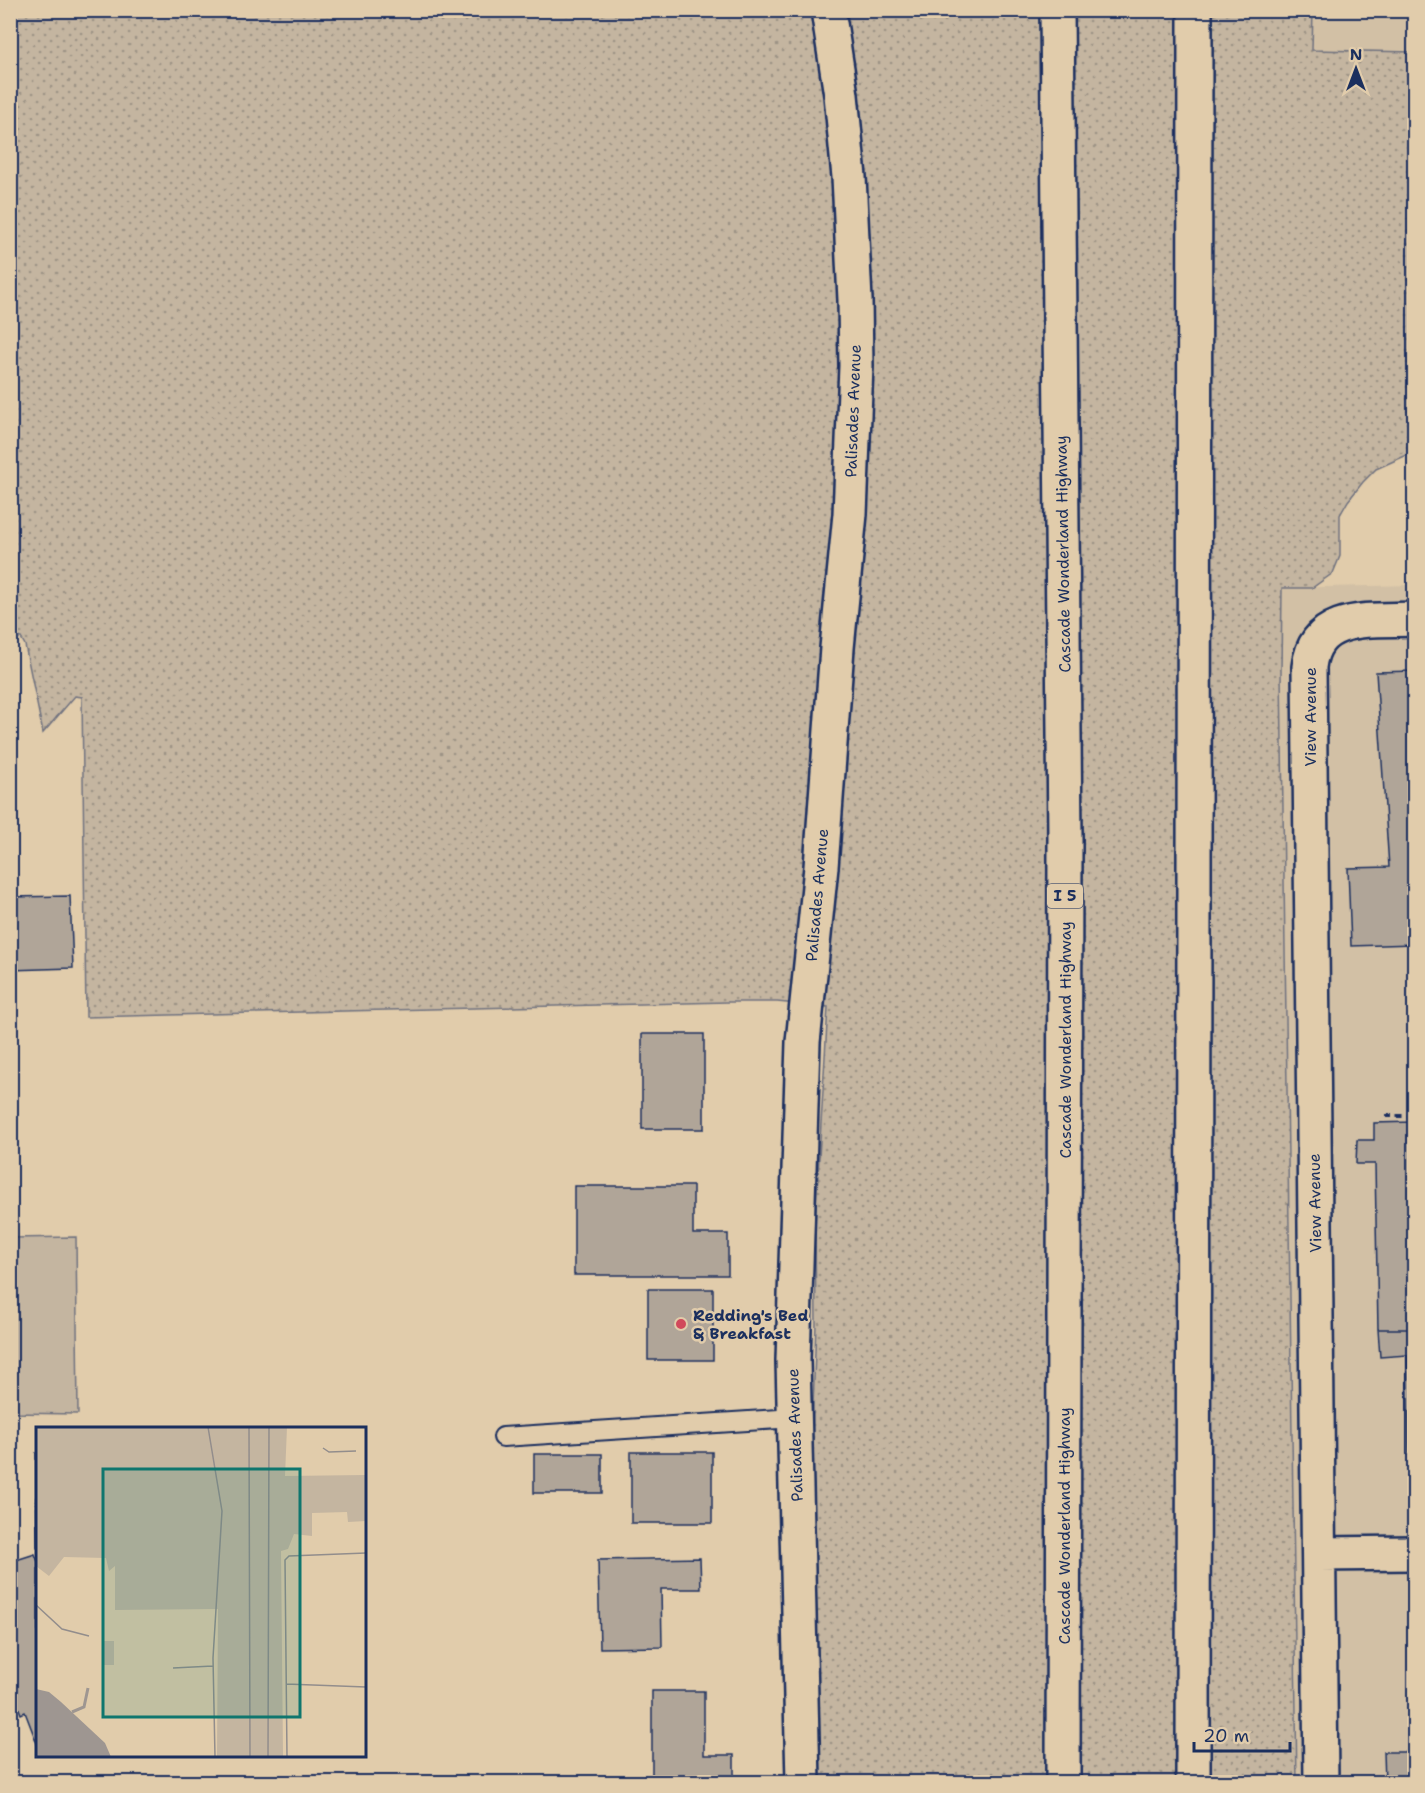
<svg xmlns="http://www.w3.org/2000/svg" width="1425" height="1793" font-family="'Shantell Sans',sans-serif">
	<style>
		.built { fill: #d2c0a5 }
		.grass { fill: url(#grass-dots); stroke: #70727f; stroke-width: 1.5 }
		.pitch { fill: #c4b5a0; stroke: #70727f; stroke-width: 1.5 }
		.building { fill: #b0a598; stroke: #1b2f5e; stroke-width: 1.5 }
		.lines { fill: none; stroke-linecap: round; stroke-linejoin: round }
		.service-casing { stroke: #1b2f5e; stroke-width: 22 }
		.minor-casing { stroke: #1b2f5e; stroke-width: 38 }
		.motorway-casing { stroke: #1b2f5e; stroke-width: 38 }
		.path { stroke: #1b2f5e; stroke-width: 4; stroke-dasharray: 6 4.5; stroke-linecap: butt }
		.service { stroke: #e1ccab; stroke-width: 18 }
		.minor { stroke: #e1ccab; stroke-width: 33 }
		.motorway { stroke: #e1ccab; stroke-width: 33 }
		.poi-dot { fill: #d1495b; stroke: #e1ccab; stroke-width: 2 }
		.labels { text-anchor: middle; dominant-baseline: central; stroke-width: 5; stroke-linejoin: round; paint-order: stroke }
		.shield { fill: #e1ccab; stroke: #565e75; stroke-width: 1.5 }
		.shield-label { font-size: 15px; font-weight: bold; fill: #1b2f5e }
		.street-label { font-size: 16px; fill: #1b2f5e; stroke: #e1ccab }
		.poi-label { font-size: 16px; font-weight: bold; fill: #1b2f5e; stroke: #e1ccab; text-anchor: start }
		.inset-river { fill: none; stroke: #9e9691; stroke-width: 3 }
		.inset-road { fill: none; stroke: #928d8c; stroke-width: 1.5 }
		.view { fill: #0f766e; fill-opacity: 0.15; stroke: #0f766e; stroke-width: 3 }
		.inset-edge { fill: none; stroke: #1b2f5e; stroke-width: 3 }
	</style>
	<defs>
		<pattern id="grass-dots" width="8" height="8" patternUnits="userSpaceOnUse" patternTransform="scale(1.5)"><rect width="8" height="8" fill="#c4b5a0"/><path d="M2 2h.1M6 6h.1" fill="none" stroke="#9e9486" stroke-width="1.8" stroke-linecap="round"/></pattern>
	</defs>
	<rect width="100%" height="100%" fill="#e1ccab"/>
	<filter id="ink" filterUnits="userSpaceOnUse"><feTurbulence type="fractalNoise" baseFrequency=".0167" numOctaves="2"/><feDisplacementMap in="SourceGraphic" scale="12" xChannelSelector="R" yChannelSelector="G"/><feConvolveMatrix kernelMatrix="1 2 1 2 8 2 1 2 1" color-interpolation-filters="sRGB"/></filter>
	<g filter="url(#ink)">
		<path class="built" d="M 1313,11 L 1414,11 L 1414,52 L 1311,50 Z
			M 1414,585 L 1414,1782 L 1298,1782 L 1281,672 L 1282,588 Z"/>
		<path class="grass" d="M 1313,10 L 1312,50 L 1414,52 L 1414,454 L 1407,455 L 1376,469 L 1363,482 L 1348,501 L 1340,515 L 1340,556 L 1333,573 L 1312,588 L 1282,588 L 1281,672 L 1297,1782 L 818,1782 L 811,1464 L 816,1324 L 815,1224 L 828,1007 L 777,1002 L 728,1002 L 86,1017 L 82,697 L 75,696 L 43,733 L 25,645 L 21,638 L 11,637 L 10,11 Z"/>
		<path class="pitch" d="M 76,1237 L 78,1414 L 11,1413 L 11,1238 Z"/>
		<path class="building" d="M 1414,671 L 1414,944 L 1351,946 L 1348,868 L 1389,867 L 1376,672 Z
			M 70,896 L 73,968 L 10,970 L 10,897 Z
			M 642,1034 L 704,1034 L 704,1129 L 642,1129 Z
			M 1414,1122 L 1414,1329 L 1378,1329 L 1375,1164 L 1356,1164 L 1357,1140 L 1374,1140 L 1374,1123 Z
			M 574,1186 L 693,1186 L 693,1234 L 728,1234 L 728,1275 L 574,1275 Z
			M 648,1289 L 713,1289 L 713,1360 L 648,1360 Z
			M 1378,1329 L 1414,1329 L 1414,1504 L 1410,1504 L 1407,1355 L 1380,1357 Z
			M 631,1452 L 712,1452 L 712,1523 L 631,1523 Z
			M 36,1453 L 38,1453 L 38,1547 L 37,1547 Z
			M 534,1454 L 602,1454 L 602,1493 L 534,1493 Z
			M 35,1554 L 38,1562 L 38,1746 L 25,1712 L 21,1714 L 10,1685 L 10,1562 Z
			M 700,1558 L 701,1589 L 661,1589 L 662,1647 L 600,1648 L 598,1560 Z
			M 652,1691 L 704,1691 L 704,1755 L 734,1755 L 734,1782 L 652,1782 Z
			M 1384,1752 L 1414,1752 L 1414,1782 L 1385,1782 Z"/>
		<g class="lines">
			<defs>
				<path id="service" d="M 503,1437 L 795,1418"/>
				<path id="minor" d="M 1319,1554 L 1414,1553
					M 803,1782 L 793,1360 L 803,1042 L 821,867 L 837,648 L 850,514 L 856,366 L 855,300 L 849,177 L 841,95 L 828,10
					M 1321,1782 L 1309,667 C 1315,612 1373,621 1414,619"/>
				<path id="motorway" d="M 1057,10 L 1065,838 L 1063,1782
					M 1193,1782 L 1195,10"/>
			</defs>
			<use href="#service" class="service-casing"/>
			<use href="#minor" class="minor-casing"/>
			<use href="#motorway" class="motorway-casing"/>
			<path class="path" d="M 1386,1116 L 1414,1116"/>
			<use href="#service" class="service"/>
			<use href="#minor" class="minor"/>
			<use href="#motorway" class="motorway"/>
		</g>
	</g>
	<circle class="poi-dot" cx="681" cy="1324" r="6"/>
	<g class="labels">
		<rect class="shield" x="1047" y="884" width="36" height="24" rx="4.5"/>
		<g class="shield-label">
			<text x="1065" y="896">I 5</text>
		</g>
		<g class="street-label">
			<text transform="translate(853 411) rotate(-88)">Palisades Avenue</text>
			<text transform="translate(1063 554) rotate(-91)">Cascade Wonderland Highway</text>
			<text transform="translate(1310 717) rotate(-90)">View Avenue</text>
			<text transform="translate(817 895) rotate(-85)">Palisades Avenue</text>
			<text transform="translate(1065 1040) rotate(-90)">Cascade Wonderland Highway</text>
			<text transform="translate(1315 1203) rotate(-91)">View Avenue</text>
			<text transform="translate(795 1435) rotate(-92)">Palisades Avenue</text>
			<text transform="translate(1064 1526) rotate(-90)">Cascade Wonderland Highway</text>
		</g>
		<g class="poi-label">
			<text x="693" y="1315">Redding's Bed<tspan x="693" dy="18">&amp; Breakfast</tspan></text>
		</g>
	</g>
	<g transform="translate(36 1427)">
		<rect width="330" height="330" fill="#e1ccab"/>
		<path d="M 0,0 L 251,0 L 249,49 L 330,48 L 330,94 L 312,95 L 311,85 L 276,86 L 276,109 L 258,107 L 252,122 L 245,124 L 247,330 L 181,330 L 182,182 L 79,183 L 79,139 L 73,144 L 70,131 L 28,130 L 13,149 L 0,139 Z" fill="#c4b5a0"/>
		<path d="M 66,214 L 78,214 L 78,238 L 67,238 Z" fill="#c4b5a0"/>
		<path d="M 0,262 L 13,265 L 25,275 L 69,316 L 75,330 L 0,330 Z" fill="#9e9691"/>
		<path class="inset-river" d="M 36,285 L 48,280 L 52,261"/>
		<path class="inset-road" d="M 172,0 L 186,84 L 177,231 L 179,330M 213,0 L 214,330M 287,21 L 293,25 L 320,24M 0,178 L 26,202 L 53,209M 137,241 L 177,239M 250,257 L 330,260M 232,330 L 233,0M 251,330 L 249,133 L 253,129 L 330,126"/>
		<path class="view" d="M 67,42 L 264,42 L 264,290 L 67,290 Z"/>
		<rect width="330" height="330" class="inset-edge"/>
	</g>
	<rect width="1425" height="1793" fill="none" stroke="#e1ccab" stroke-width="36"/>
	<rect x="18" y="18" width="1389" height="1757" fill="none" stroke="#1b2f5e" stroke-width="2" filter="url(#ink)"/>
	<g transform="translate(1356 69)" stroke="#e1ccab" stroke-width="4.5" paint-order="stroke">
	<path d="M0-4.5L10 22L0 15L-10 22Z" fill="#1b2f5e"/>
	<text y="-9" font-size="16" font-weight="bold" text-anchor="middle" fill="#1b2f5e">N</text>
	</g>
	<path d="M1194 1742v9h96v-9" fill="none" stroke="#1b2f5e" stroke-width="3"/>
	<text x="1203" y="1742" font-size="18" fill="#1b2f5e" stroke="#e1ccab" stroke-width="4.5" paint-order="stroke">20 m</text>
</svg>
